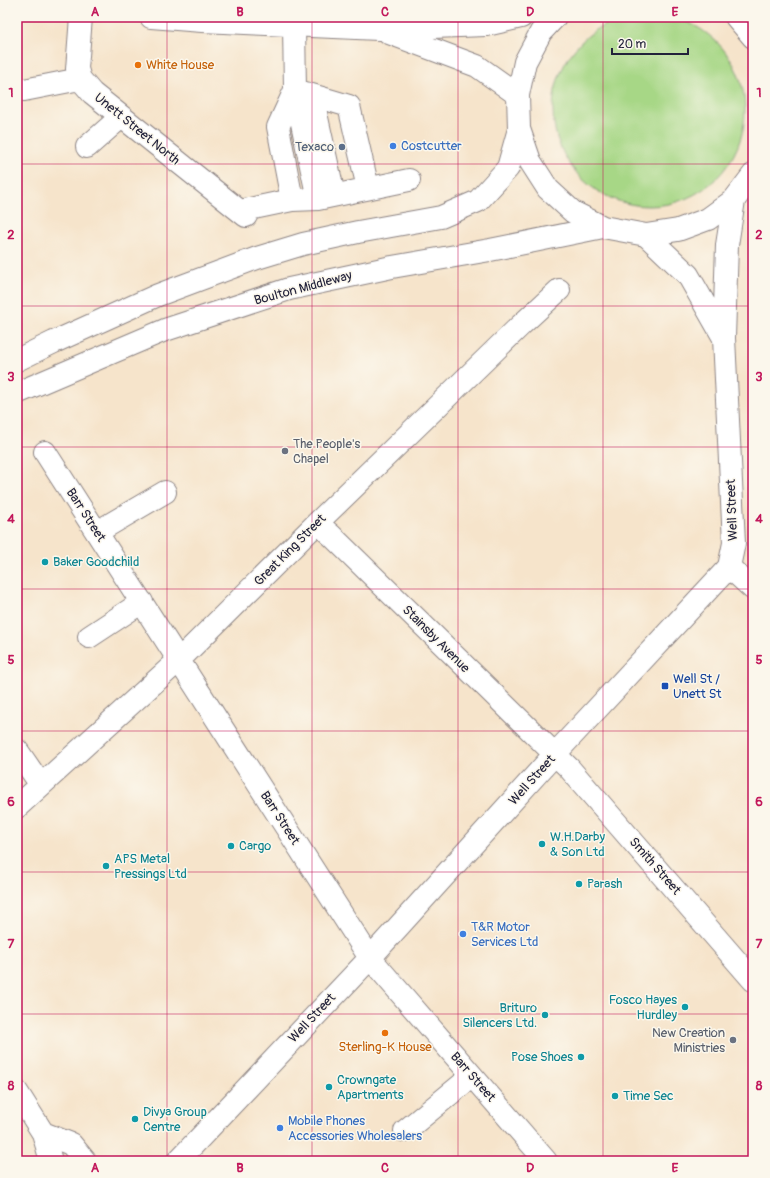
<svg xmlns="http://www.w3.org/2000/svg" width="770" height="1178" font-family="Pangolin,sans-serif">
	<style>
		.green { fill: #a7d786; stroke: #647c60 }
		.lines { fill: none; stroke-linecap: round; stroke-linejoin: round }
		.minor-casing { stroke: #8c8383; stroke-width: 24 }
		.major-casing { stroke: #8c8383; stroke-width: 24 }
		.highway-casing { stroke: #8c8383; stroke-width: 24 }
		.minor { stroke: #fff; stroke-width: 22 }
		.major { stroke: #fff; stroke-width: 22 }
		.highway { stroke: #fff; stroke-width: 22 }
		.grid { fill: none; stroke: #c2185b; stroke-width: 1; stroke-opacity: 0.55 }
		.food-dot { fill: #e8710a; stroke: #fbf7ec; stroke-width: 1.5 }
		.shop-dot { fill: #3f7fe0; stroke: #fbf7ec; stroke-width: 1.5 }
		.service-dot { fill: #5c6f8a; stroke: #fbf7ec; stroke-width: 1.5 }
		.worship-dot { fill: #6b7280; stroke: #fbf7ec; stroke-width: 1.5 }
		.culture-dot { fill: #0f9aa8; stroke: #fbf7ec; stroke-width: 1.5 }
		.transit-dot { fill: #1a4fb4; stroke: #fbf7ec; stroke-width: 1.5 }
		.labels { text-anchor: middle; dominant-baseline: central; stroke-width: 3; stroke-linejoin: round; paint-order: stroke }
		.food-label { font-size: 13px; fill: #c56008; stroke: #fbf7ec; text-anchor: start }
		.street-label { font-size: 13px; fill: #22223b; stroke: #fbf7ec }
		.shop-label { font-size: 13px; fill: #366cbe; stroke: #fbf7ec; text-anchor: start }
		.service-label { font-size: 13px; fill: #4e5e75; stroke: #fbf7ec; text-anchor: end }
		.worship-label { font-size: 13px; fill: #5b616d; stroke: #fbf7ec; text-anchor: start }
		.culture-label { font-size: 13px; fill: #0d838f; stroke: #fbf7ec; text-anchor: start }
		.transit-label { font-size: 13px; fill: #164399; stroke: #fbf7ec; text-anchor: start }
		.neatline { fill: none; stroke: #c2185b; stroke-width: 1.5 }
		.grid-label { font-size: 13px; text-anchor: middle; font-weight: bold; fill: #c2185b }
	</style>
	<rect width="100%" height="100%" fill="#fbf7ec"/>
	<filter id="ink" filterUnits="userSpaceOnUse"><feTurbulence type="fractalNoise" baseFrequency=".025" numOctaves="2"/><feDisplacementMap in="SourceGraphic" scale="8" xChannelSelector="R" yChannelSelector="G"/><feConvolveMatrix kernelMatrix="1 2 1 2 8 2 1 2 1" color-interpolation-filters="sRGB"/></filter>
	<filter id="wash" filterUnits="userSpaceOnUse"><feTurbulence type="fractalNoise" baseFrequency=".012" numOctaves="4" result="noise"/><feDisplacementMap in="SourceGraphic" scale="16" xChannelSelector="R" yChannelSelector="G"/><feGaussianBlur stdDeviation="0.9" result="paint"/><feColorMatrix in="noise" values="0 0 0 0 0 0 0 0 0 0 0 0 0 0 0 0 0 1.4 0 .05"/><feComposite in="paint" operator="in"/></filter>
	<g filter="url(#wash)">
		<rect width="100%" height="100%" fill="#f6e4cb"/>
		<path class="green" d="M553 110a96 96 0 1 1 192 0a96 96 0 1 1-192 0Z"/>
	</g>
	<g filter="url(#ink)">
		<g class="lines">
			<defs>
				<path id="minor" d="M 81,17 L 77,69 L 80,79 L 92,93 L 246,216
					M 294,25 L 295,90 L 349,106 L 368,188
					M 24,90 L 80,79
					M 295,90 L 318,199
					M 312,95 L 334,195
					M 87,147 L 121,117
					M 292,200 L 278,127 L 295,90
					M 240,211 L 292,200 L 318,199 L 409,180
					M 646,235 L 688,275 L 724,338
					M 45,452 L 370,958 L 546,1161
					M 317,523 L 331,535 L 569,768 L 753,980
					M 97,532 L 165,492
					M 729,567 L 753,589
					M 89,637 L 142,602
					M 17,750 L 41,785
					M 17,807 L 179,660 L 317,523 L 521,325 L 559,290
					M 405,1131 L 472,1076
					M 178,1161 L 370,958 L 554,755 L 729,567 L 734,543 L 724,338 L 727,245 L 734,200"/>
				<path id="major" d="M 17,1092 L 43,1133 L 51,1161
					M 43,1133 L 71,1144 L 85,1161"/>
				<path id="highway" d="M 151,17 L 202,21 L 379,29 L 486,25 L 521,17
					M 555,17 L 541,32 L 525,62 L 518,95 L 519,129 L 530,161 L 548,189 L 573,212 L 603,227 L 646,235 L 678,230 L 708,219 L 734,200 L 753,175
					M 736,17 L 753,37
					M 389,33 L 477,66 L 518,95
					M 17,360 L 54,342 L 158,295 L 257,258 L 303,244 L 358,232 L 441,217 L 478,201 L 508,168 L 519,129
					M 17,393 L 165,330 L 289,289 L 392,267 L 490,250 L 603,227"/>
			</defs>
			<use href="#minor" class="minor-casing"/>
			<use href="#major" class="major-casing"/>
			<use href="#highway" class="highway-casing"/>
			<use href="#minor" class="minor"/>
			<use href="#major" class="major"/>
			<use href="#highway" class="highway"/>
		</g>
	</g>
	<path class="grid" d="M 167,17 L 167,1161M 312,17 L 312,1161M 458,17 L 458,1161M 603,17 L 603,1161M 17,164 L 753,164M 17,306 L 753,306M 17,447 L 753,447M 17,589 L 753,589M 17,731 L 753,731M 17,872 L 753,872M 17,1014 L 753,1014"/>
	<g class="food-dot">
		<circle cx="138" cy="65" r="4"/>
		<circle cx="385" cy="1033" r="4"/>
	</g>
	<g class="shop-dot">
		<circle cx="393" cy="146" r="4"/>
		<circle cx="463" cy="934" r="4"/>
		<circle cx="280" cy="1128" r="4"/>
	</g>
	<circle class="service-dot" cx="342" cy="147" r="4"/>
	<g class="worship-dot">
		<circle cx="285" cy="451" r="4"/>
		<circle cx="733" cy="1040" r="4"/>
	</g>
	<g class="culture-dot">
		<circle cx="45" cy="562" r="4"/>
		<circle cx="542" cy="844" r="4"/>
		<circle cx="231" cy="846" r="4"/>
		<circle cx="106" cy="866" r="4"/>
		<circle cx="579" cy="884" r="4"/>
		<circle cx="685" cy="1007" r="4"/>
		<circle cx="545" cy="1015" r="4"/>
		<circle cx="581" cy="1057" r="4"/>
		<circle cx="329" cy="1087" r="4"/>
		<circle cx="615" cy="1096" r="4"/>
		<circle cx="135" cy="1119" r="4"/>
	</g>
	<rect class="transit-dot" x="661" y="682" width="8" height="8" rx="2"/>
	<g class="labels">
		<g class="food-label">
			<text x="146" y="65">White House</text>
			<text x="385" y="1047" text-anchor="middle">Sterling-K House</text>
		</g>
		<g class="street-label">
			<text transform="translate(137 129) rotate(39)">Unett Street North</text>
			<text transform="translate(303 288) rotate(-15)">Boulton Middleway</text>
			<text transform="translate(732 510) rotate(-92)">Well Street</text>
			<text transform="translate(86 515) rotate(57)">Barr Street</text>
			<text transform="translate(290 550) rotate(-45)">Great King Street</text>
			<text transform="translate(436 639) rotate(45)">Stainsby Avenue</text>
			<text transform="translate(532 780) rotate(-48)">Well Street</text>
			<text transform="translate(280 818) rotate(57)">Barr Street</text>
			<text transform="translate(655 866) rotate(49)">Smith Street</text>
			<text transform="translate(312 1018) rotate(-47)">Well Street</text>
			<text transform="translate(473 1077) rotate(49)">Barr Street</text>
		</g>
		<g class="shop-label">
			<text x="401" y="146">Costcutter</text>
			<text x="471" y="927">T&amp;R Motor<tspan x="471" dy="15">Services Ltd</tspan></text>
			<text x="288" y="1121">Mobile Phones<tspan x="288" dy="15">Accessories Wholesalers</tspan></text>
		</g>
		<g class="service-label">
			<text x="334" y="147">Texaco</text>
		</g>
		<g class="worship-label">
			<text x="293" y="444">The People's<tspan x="293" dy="15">Chapel</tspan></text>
			<text x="725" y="1033" text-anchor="end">New Creation<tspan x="725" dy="15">Ministries</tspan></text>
		</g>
		<g class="culture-label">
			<text x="53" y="562">Baker Goodchild</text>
			<text x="550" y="837">W.H.Darby<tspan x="550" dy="15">&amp; Son Ltd</tspan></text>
			<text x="239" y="846">Cargo</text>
			<text x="114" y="859">APS Metal<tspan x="114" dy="15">Pressings Ltd</tspan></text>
			<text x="587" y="884">Parash</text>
			<text x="677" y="1000" text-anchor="end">Fosco Hayes<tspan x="677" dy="15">Hurdley</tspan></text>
			<text x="537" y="1008" text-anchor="end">Brituro<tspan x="537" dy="15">Silencers Ltd.</tspan></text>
			<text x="573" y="1057" text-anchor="end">Pose Shoes</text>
			<text x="337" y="1080">Crowngate<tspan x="337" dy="15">Apartments</tspan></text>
			<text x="623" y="1096">Time Sec</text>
			<text x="143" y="1112">Divya Group<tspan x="143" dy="15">Centre</tspan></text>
		</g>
		<g class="transit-label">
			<text x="673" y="679">Well St /<tspan x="673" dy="15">Unett St</tspan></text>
		</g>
	</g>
	<rect width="770" height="1178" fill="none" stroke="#fbf7ec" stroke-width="44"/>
	<path d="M612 48v6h76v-6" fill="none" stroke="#22223b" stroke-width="2"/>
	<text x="618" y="48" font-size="12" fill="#22223b" stroke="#fbf7ec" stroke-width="3" paint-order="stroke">20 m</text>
	<rect x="22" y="22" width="726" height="1134" class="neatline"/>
	<g class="grid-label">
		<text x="95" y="16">A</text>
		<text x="240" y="16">B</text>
		<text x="385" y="16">C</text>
		<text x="530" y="16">D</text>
		<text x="675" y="16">E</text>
		<text x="11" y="97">1</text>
		<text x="759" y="97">1</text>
		<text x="11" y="239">2</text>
		<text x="759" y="239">2</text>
		<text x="11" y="381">3</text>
		<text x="759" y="381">3</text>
		<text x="11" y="523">4</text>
		<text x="759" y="523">4</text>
		<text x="11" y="664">5</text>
		<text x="759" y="664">5</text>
		<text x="11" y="806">6</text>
		<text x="759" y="806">6</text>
		<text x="11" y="948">7</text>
		<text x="759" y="948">7</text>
		<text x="11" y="1090">8</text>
		<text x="759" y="1090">8</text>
		<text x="95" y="1172">A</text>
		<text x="240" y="1172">B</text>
		<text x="385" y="1172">C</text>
		<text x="530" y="1172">D</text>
		<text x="675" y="1172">E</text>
	</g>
</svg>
